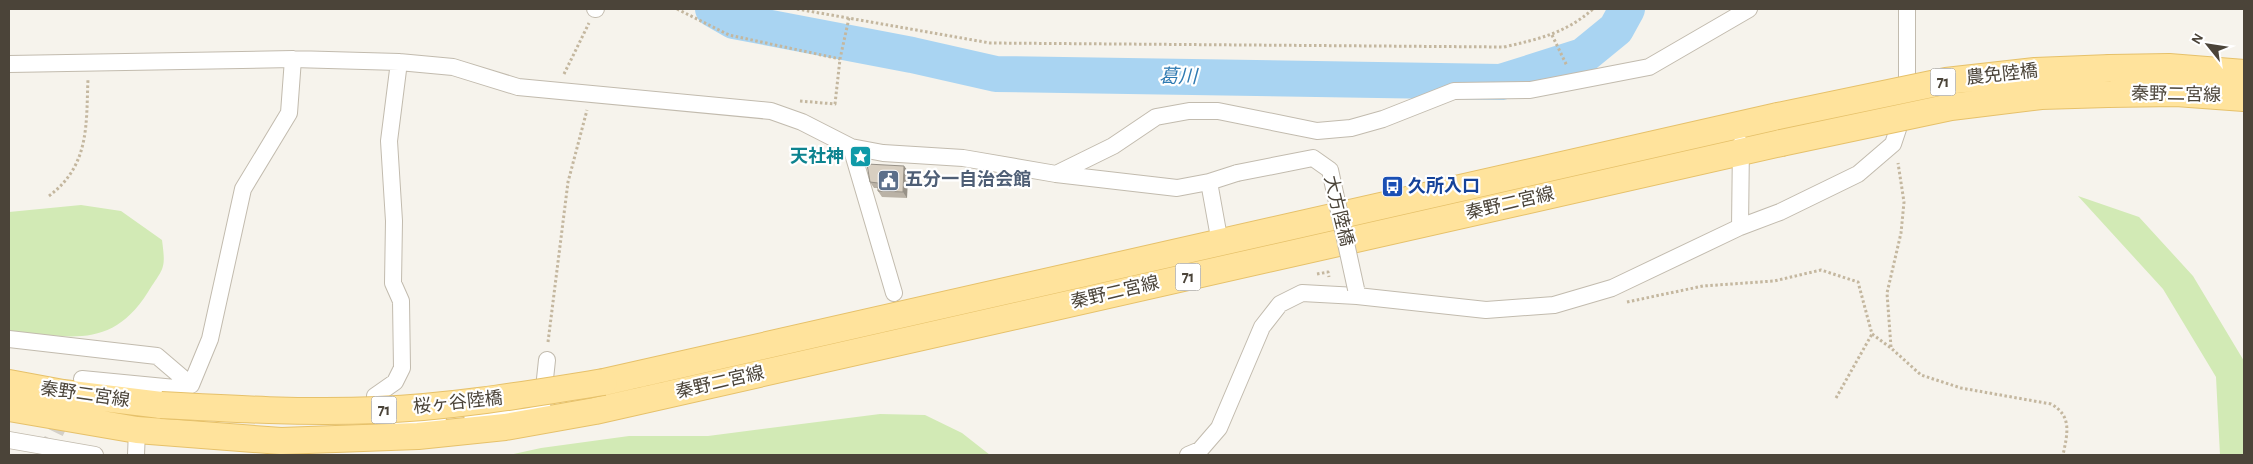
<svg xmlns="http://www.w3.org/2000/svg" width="2253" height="464" font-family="'Alegreya Sans','Noto Sans JP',sans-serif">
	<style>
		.green { fill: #d2eab5 }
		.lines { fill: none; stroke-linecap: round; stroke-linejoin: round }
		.river { stroke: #a9d4f2; stroke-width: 36 }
		.street-tunnel { stroke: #d4d0c8; stroke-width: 16; stroke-dasharray: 16 8; stroke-linecap: butt }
		.street-casing { stroke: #c2bbae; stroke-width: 18 }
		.primary-casing { stroke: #e6c16a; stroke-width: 28 }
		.path { stroke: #c4b79f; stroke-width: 3; stroke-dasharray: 2.5 2.5; stroke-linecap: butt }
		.street { stroke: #fff; stroke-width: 16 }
		.primary { stroke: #ffe39c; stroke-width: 26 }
		.street-bridge-casing { stroke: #c2bbae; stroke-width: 18; stroke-linecap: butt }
		.primary-bridge-casing { stroke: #e6c16a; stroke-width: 28; stroke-linecap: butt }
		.street-bridge { stroke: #fff; stroke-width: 16 }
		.primary-bridge { stroke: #ffe39c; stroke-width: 26 }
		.wall { fill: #bab2a6 }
		.shaded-wall { fill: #979187 }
		.building { fill: #d8cfc1; stroke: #979187 }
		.labels { text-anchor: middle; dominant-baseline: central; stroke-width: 4.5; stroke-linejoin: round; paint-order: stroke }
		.shield { fill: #fff; stroke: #817c74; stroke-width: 1 }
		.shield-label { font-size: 16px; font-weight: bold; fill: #4b4439 }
		.street-label { font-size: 18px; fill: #4b4439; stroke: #fff }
		.culture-label { font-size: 18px; font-weight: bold; fill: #0d838f; stroke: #fff; text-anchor: end }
		.service-label { font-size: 18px; font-weight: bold; fill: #4e5e75; stroke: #fff; text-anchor: start }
		.transit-label { font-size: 18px; font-weight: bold; fill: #164399; stroke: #fff; text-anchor: start }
		.water-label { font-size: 19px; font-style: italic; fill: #2e7ab2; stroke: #fff }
	</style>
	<rect width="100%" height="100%" fill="#f6f3ec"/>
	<path class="green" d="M 2078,196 L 2139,217 L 2193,276 L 2244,361 L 2244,455 L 2220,455 L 2216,377 L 2163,289 Z
		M 81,205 L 121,211 L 162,240 C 166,270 164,267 148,292 C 111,351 68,336 9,331 L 9,212 Z
		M 880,414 L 925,415 L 962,433 L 990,455 L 509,455 L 541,448 L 629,436 L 708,436 Z"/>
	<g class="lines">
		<path class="river" d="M 713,9 L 734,21 L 912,55 L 996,74 L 1501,82 L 1583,56 L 1616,29 L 1627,9"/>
		<path class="street-tunnel" d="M 45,454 L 66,411"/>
		<defs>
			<path id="street" d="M 595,9 L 596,9
				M 399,62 L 389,141 L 394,221 L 393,283 L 401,301 L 402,368 L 395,382 L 375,396 L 375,404 L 409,422 L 438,418
				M 9,64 L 293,59 L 399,62 L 453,67 L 518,87 L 771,111 L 802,122 L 851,147 L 883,153 L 963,158 L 1056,174 L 1177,188 L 1209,182 L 1237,173
				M 851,147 L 894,293
				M 1056,174 L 1113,146 L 1156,117 L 1189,111 L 1218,111 L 1317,131 L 1351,128 L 1383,119 L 1454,91 L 1530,90 L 1649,67 L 1749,9
				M 1209,182 L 1220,243
				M 1740,227 L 1741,144
				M 9,339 L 157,356 L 191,385
				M 82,379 L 175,388 L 191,385
				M 191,385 L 210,339 L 243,189 L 289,113 L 293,59
				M 472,415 L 542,407 L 547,360
				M 9,440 L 95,455
				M 136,455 L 137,430
				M 1188,455 L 1200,450 L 1219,428 L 1262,327 L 1280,304 L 1302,293 L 1357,296 L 1486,310 L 1554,305 L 1612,288 L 1740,227 L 1780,212 L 1858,174 L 1893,144 L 1907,102 L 1907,9"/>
			<path id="primary" d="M 2110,68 L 2169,67 L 2244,73
				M 2108,94 L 2176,93 L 2244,98
				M 604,382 L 1778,116
				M 9,383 L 63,393 L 161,405
				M 9,408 L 137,430 L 281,441 L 418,436 L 505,427 L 595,411 L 1781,143"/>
		</defs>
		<use href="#street" class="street-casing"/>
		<use href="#primary" class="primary-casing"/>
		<path class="path" d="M 677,9 L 729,35 L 840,59
			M 797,9 L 990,43 L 1504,47 C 1539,39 1566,33 1593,9
			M 1552,35 L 1567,66
			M 564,74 L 589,23
			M 800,101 L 835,104 L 840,59 L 849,18
			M 49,196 C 90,165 86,125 88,79
			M 1317,274 L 1328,272 L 1329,277
			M 1627,302 L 1703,286 L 1774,281 L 1821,270 L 1858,282 L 1872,334 L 1891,348 L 1921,375 L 1961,388 L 2051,404 C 2073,416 2067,435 2063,455
			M 548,342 L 568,182 L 587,110
			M 1891,347 L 1887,293 L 1901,233 L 1904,202 L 1898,163
			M 1836,398 L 1872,334"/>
		<use href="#street" class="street"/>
		<use href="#primary" class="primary"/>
		<defs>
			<path id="street-bridge" d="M 1237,173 L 1313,158 L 1330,170 L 1356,289"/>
			<path id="primary-bridge" d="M 1778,116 L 1946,81 L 2035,71 L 2110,68
				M 1781,143 L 1951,107 L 2041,96 L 2108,94
				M 161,405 C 233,409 305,413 378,410 C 454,407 529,394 604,382"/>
		</defs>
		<use href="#street-bridge" class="street-bridge-casing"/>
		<use href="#primary-bridge" class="primary-bridge-casing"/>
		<use href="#street-bridge" class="street-bridge"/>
		<use href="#primary-bridge" class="primary-bridge"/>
	</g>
	<path class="wall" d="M 908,171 L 907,198 L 882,197 L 878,191 L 878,188 L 874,188 L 870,182 Z"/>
	<path class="shaded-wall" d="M 904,166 L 908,171 L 907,198 L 903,192 Z"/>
	<path class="building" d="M 867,164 L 904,166 L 903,192 L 878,191 L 878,183 L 870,182 Z"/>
	<defs>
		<symbol id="sight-square" viewBox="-11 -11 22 22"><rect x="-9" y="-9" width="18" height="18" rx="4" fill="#0f9aa8" stroke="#fff"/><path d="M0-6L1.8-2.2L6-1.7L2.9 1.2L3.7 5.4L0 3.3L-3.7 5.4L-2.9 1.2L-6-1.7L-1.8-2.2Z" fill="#fff"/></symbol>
		<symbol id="civic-square" viewBox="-11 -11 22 22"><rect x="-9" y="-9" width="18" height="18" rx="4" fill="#5c6f8a" stroke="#fff"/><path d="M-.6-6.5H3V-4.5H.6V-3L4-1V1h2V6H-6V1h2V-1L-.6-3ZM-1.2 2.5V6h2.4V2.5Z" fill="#fff"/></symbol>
		<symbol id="bus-square" viewBox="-11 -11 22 22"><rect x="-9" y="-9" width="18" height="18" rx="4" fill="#1a4fb4" stroke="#fff"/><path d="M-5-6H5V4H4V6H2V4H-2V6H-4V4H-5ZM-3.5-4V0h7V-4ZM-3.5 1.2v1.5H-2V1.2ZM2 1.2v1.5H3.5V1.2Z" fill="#fff"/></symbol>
	</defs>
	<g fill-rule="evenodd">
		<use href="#sight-square" x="848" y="144" width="25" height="25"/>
		<use href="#civic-square" x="876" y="168" width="25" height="25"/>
		<use href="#bus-square" x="1380" y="174" width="25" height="25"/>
	</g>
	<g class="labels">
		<g class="shield">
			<rect x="1930.5" y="68.5" width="25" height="27" rx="4"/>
			<rect x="1175.5" y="263.5" width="25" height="27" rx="4"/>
			<rect x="371.5" y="396.5" width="25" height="27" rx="4"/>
		</g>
		<g class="shield-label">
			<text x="1943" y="82">71</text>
			<text x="1188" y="277">71</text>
			<text x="384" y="410">71</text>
		</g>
		<g class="street-label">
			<text transform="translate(2002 75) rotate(-6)">農免陸橋</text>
			<text transform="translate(2176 95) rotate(1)">秦野二宮線</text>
			<text transform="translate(1510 204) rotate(-13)">秦野二宮線</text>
			<text transform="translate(1338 211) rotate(76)">大方陸橋</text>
			<text transform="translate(1115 293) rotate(-13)">秦野二宮線</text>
			<text transform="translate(720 383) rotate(-13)">秦野二宮線</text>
			<text transform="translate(85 395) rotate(8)">秦野二宮線</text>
			<text transform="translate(458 403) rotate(-6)">桜ヶ谷陸橋</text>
		</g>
		<g class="culture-label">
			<text x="844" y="157">天社神</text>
		</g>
		<g class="service-label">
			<text x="905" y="180">五分一自治会館</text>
		</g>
		<g class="transit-label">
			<text x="1408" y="187">久所入口</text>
		</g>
		<g class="water-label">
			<text transform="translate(1178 77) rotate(1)">葛川</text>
		</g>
	</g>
	<rect width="2253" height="464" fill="none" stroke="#4b4439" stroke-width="20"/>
	<g transform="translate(2208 45) rotate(300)" stroke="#ffffff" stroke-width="4" paint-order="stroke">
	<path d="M0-4L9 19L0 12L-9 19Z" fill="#4b4439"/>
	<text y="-8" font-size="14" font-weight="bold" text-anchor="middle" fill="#4b4439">N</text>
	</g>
</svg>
